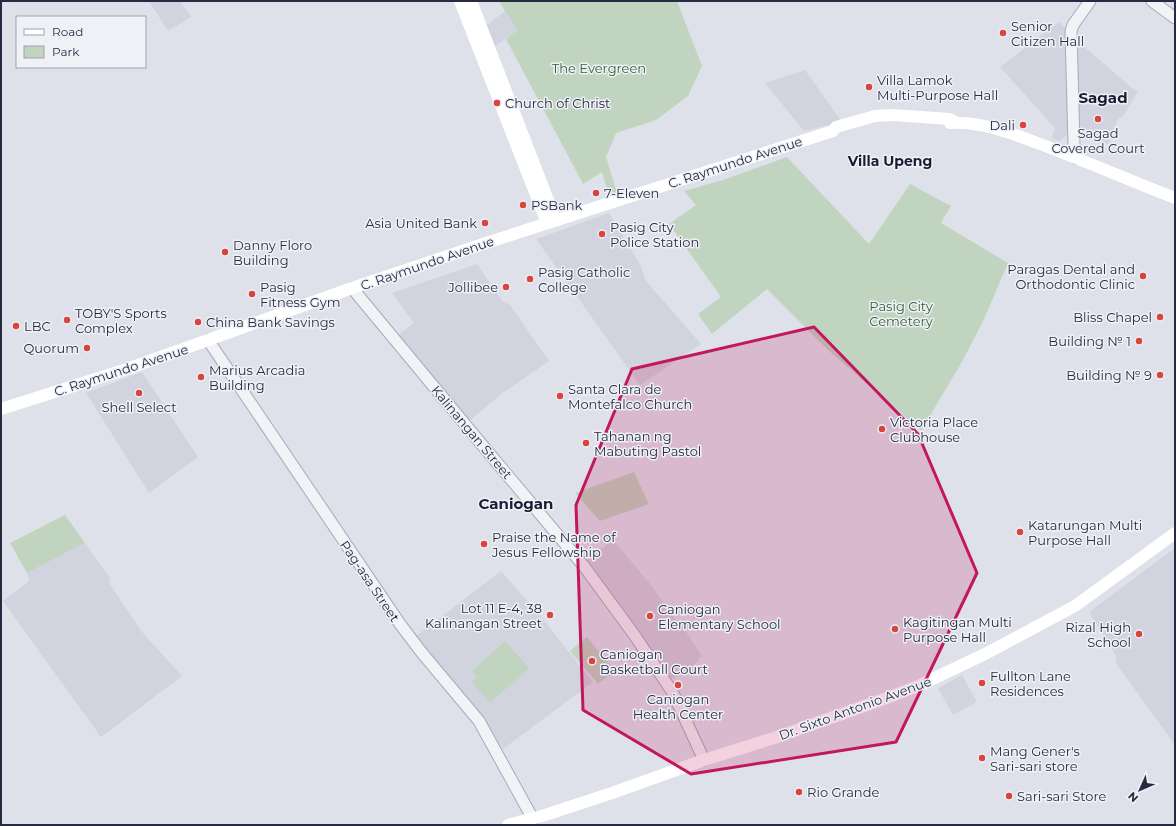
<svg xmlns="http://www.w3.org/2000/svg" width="1176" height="826" font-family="Montserrat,sans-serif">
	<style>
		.built { fill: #d1d3df }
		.green { fill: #c1d4c0 }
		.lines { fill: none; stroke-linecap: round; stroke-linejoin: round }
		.tertiary-casing { stroke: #a8aab8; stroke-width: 13 }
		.tertiary { stroke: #f2f3f7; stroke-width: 11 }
		.secondary { stroke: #fff; stroke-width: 12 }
		.marked { fill: #c2185b; fill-opacity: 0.2; stroke: #c2185b; stroke-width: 3; stroke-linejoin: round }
		.poi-dot { fill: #d7463c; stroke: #eff1f7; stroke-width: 1.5 }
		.labels { text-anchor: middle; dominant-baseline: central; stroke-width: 3; stroke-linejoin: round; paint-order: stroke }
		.poi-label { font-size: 13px; fill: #272b42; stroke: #eff1f7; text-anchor: start }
		.park-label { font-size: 13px; fill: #335e34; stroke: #eff1f7 }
		.street-label { font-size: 13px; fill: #272b42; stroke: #eff1f7 }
		.neighbourhood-label { font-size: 14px; font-weight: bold; fill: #191c33; stroke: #eff1f7 }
		.quarter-label { font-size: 15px; font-weight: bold; fill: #191c33; stroke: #eff1f7 }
	</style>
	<rect width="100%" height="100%" fill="#dfe1ea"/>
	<path class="built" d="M 149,1 L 180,1 L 191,17 L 168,31 Z
		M 505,11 L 517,30 L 493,48 L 484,27 Z
		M 1059,22 L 1066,29 L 1069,127 L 1066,136 L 1060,141 L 1052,138 L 1055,128 L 1000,67 Z
		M 1074,38 L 1132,88 L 1138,91 L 1122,118 L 1119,117 L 1111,134 L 1109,144 L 1077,137 Z
		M 805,70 L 842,122 L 804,131 L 765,83 Z
		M 609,213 L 640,264 L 646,281 L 701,344 L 640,385 L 536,239 Z
		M 477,264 L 502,301 L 510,305 L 549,361 L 500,395 L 467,423 L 397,336 L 414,323 L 392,293 Z
		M 142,372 L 198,457 L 149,493 L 86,393 Z
		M 613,540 L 651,585 L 681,627 L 683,627 L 702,656 L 698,659 L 699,661 L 670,681 L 635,626 L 584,562 Z
		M 85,543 L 110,578 L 109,583 L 142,632 L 182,676 L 101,737 L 3,601 L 29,581 L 27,573 Z
		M 1175,548 L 1175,745 L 1116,663 L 1116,656 L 1089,612 Z
		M 501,571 L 537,612 L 593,682 L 503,749 L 415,637 Z
		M 962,675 L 977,702 L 953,715 L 938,688 Z"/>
	<path class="green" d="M 499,1 L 677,1 L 702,66 L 688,96 L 656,120 L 616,133 L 606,157 L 617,193 L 609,195 L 602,172 L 583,184 L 506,39 L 517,30 Z
		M 787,157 L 869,244 L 910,184 L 951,206 L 941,223 L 1008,263 L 984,319 L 963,360 L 921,431 L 828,350 L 767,289 L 712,334 L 698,314 L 721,297 L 669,224 L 696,205 L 684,191 L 726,179 Z
		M 634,472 L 649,504 L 600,521 L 575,493 Z
		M 65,515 L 85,543 L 27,573 L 10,543 Z
		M 587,637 L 615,671 L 598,684 L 570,651 Z
		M 505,641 L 529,668 L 490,703 L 472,682 L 477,677 L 472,671 Z"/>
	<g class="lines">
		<defs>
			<path id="tertiary" d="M 1152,1 L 1175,18
				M 1076,158 L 1074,145 L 1071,31 L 1073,25 L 1090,1
				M 352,288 L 483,446 L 583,565 L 635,636 L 673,693 L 704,760
				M 208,340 L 400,624 L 422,653 L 479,721 L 533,819"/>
		</defs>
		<use href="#tertiary" class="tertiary-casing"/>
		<use href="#tertiary" class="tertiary"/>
		<path class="secondary" d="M 460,1 L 547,223
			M 471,1 L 556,221
			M 950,123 C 986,121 1021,137 1053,149 C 1094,165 1134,182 1175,198
			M 1,409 L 127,369 L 208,340 L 352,288 L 486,243 L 833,131 L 836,127 L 875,116 L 892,115 L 950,119 L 958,123
			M 508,825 L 542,816 L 612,793 L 704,760 L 774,738 L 887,698 L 920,685 L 987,653 L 1075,606 L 1175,533"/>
	</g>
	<path class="marked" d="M 814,327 L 918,434 L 977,573 L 896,742 L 691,774 L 583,710 L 576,505 L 632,369 Z"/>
	<g class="poi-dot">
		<circle cx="1003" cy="33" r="4"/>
		<circle cx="869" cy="87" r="4"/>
		<circle cx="497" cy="103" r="4"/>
		<circle cx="1098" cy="119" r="4"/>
		<circle cx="1023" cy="125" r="4"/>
		<circle cx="596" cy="193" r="4"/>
		<circle cx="523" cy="205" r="4"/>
		<circle cx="485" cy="223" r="4"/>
		<circle cx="602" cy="234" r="4"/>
		<circle cx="225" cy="252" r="4"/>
		<circle cx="1143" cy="276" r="4"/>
		<circle cx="530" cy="279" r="4"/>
		<circle cx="506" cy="287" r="4"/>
		<circle cx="252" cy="294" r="4"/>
		<circle cx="1160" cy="317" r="4"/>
		<circle cx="67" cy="320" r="4"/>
		<circle cx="198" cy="322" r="4"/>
		<circle cx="16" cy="326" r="4"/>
		<circle cx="1139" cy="341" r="4"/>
		<circle cx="87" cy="348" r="4"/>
		<circle cx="1160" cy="375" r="4"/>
		<circle cx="201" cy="377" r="4"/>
		<circle cx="139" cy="393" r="4"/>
		<circle cx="560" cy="396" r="4"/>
		<circle cx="882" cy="429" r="4"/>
		<circle cx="586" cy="443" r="4"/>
		<circle cx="1020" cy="532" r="4"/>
		<circle cx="484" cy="544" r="4"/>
		<circle cx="550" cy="615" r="4"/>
		<circle cx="650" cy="616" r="4"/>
		<circle cx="895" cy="629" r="4"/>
		<circle cx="1139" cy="634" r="4"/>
		<circle cx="592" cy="661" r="4"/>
		<circle cx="982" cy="683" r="4"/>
		<circle cx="678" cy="685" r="4"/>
		<circle cx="982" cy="758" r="4"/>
		<circle cx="799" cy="792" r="4"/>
		<circle cx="1009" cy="796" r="4"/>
	</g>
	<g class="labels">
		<g class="poi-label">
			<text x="1011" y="26">Senior<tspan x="1011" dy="15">Citizen Hall</tspan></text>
			<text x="877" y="80">Villa Lamok<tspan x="877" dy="15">Multi-Purpose Hall</tspan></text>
			<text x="505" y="103">Church of Christ</text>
			<text x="1015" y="125" text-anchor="end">Dali</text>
			<text x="1098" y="133" text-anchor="middle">Sagad<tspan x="1098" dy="15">Covered Court</tspan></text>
			<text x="604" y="193">7-Eleven</text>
			<text x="531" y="205">PSBank</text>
			<text x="477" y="223" text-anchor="end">Asia United Bank</text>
			<text x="610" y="227">Pasig City<tspan x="610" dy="15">Police Station</tspan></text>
			<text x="233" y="245">Danny Floro<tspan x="233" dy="15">Building</tspan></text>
			<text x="1135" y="269" text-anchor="end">Paragas Dental and<tspan x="1135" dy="15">Orthodontic Clinic</tspan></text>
			<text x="538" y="272">Pasig Catholic<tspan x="538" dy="15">College</tspan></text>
			<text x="260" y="287">Pasig<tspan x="260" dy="15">Fitness Gym</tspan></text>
			<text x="498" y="287" text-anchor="end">Jollibee</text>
			<text x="75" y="313">TOBY'S Sports<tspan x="75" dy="15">Complex</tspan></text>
			<text x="1152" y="317" text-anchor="end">Bliss Chapel</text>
			<text x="206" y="322">China Bank Savings</text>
			<text x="24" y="326">LBC</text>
			<text x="1131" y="341" text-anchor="end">Building № 1</text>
			<text x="79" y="348" text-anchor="end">Quorum</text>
			<text x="209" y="370">Marius Arcadia<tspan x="209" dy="15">Building</tspan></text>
			<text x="1152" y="375" text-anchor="end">Building № 9</text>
			<text x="568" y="389">Santa Clara de<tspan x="568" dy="15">Montefalco Church</tspan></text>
			<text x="139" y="407" text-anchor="middle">Shell Select</text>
			<text x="890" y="422">Victoria Place<tspan x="890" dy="15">Clubhouse</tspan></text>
			<text x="594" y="436">Tahanan ng<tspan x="594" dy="15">Mabuting Pastol</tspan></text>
			<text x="1028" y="525">Katarungan Multi<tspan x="1028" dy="15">Purpose Hall</tspan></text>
			<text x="492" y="537">Praise the Name of<tspan x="492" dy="15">Jesus Fellowship</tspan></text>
			<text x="542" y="608" text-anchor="end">Lot 11 E-4, 38<tspan x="542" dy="15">Kalinangan Street</tspan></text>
			<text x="658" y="609">Caniogan<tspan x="658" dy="15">Elementary School</tspan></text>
			<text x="903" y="622">Kagitingan Multi<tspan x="903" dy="15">Purpose Hall</tspan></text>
			<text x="1131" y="627" text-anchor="end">Rizal High<tspan x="1131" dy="15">School</tspan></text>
			<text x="600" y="654">Caniogan<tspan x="600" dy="15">Basketball Court</tspan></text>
			<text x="990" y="676">Fullton Lane<tspan x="990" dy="15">Residences</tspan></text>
			<text x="678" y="699" text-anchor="middle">Caniogan<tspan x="678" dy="15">Health Center</tspan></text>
			<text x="990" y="751">Mang Gener's<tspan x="990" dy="15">Sari-sari store</tspan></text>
			<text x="807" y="792">Rio Grande</text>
			<text x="1017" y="796">Sari-sari Store</text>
		</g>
		<g class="park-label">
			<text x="599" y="68">The Evergreen</text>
			<text x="901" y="306">Pasig City<tspan x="901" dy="15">Cemetery</tspan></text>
		</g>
		<g class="street-label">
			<text transform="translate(735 162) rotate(-18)">C. Raymundo Avenue</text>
			<text transform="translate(427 263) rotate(-19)">C. Raymundo Avenue</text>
			<text transform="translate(121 370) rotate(-18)">C. Raymundo Avenue</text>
			<text transform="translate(472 432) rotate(50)">Kalinangan Street</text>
			<text transform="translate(370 581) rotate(56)">Pag-asa Street</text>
			<text transform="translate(855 708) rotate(-20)">Dr. Sixto Antonio Avenue</text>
		</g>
		<g class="neighbourhood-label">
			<text x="890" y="161">Villa Upeng</text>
		</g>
		<g class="quarter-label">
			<text x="1103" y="97">Sagad</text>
			<text x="516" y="503">Caniogan</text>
		</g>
	</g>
	<rect width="1176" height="826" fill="none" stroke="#272b42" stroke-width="4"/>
	<rect x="16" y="16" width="130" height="52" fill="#eff1f7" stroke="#9fa2af"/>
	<rect x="24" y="29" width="20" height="6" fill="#ffffff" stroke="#9fa2af"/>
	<text x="52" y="36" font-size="12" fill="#272b42">Road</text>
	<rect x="24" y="46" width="20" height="12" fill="#c1d4c0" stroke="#9fa2af"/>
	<text x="52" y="56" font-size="12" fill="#272b42">Park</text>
	<g transform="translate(1140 790) rotate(225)" stroke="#eff1f7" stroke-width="3" paint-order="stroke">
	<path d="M0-3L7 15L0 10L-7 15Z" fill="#272b42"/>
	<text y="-6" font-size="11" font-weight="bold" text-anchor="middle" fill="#272b42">N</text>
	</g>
</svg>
